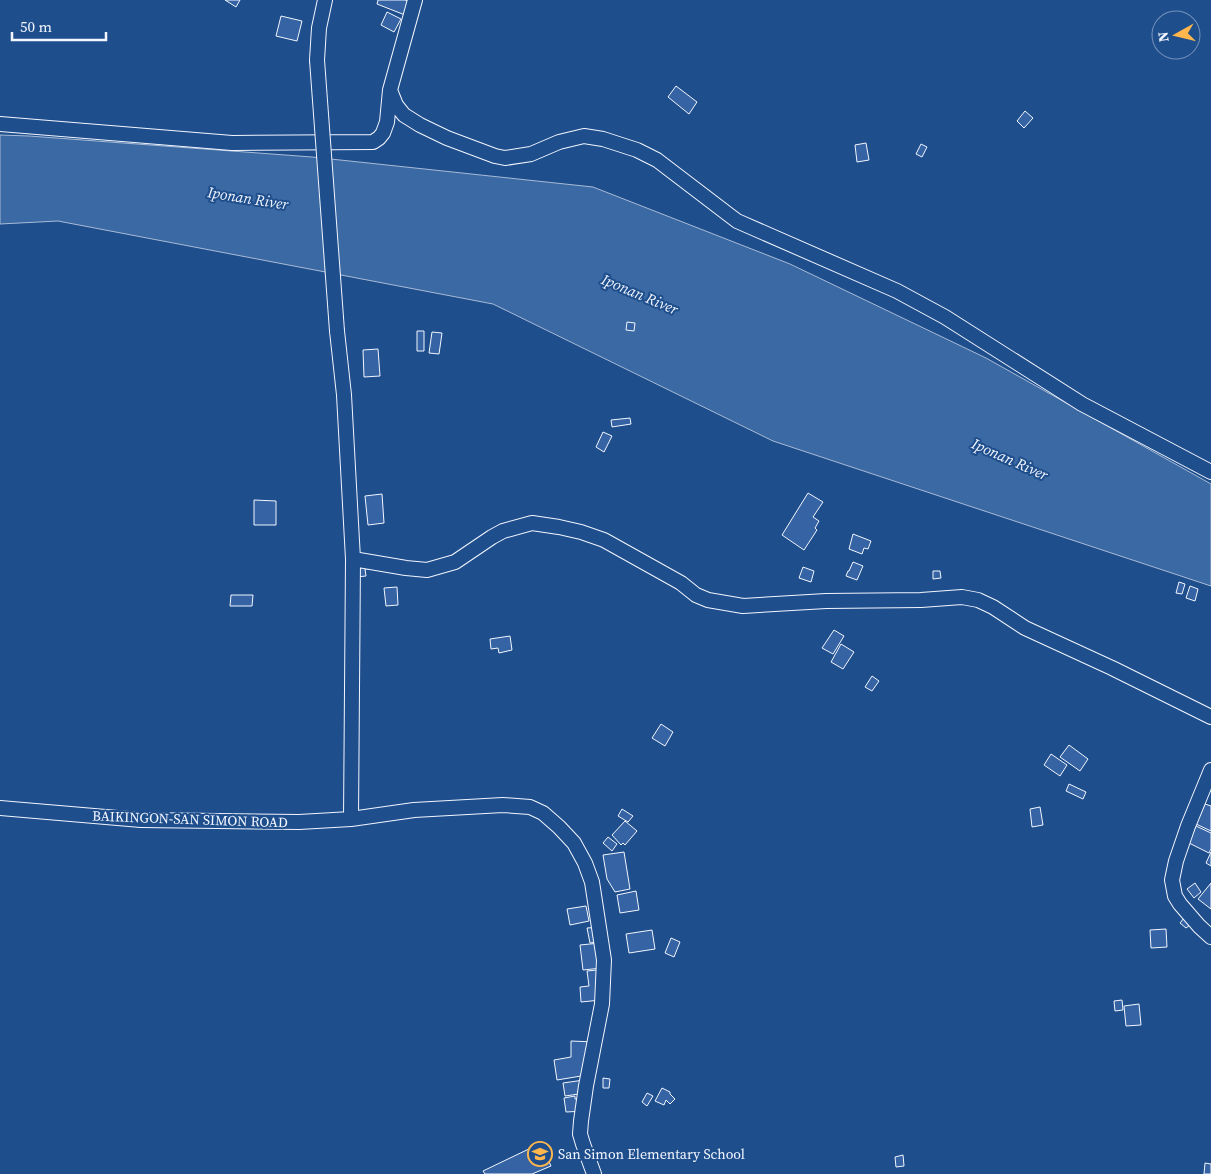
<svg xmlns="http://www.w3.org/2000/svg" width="1211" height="1174" font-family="'Source Serif 4',serif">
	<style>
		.water { fill: #3b69a3; stroke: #a8bbd7 }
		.building { fill: #3563a3; stroke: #f2f6ff }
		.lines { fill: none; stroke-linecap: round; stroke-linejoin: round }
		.minor-casing { stroke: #f2f6ff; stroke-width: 16 }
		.minor { stroke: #1f4e8c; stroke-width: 14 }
		.minor-bridge-casing { stroke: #f2f6ff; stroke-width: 16; stroke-linecap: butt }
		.minor-bridge { stroke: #1f4e8c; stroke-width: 14 }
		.labels { text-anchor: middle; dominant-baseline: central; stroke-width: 4; stroke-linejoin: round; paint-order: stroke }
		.street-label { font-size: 14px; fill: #f2f6ff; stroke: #1f4e8c }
		.poi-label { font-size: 14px; fill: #f2f6ff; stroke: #1f4e8c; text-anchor: start }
		.water-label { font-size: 15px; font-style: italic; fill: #f2f6ff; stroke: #1f4e8c }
	</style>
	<rect width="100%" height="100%" fill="#1f4e8c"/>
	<path class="water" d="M 0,135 L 29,136 L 312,157 L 593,187 L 790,264 L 986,358 L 1211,484 L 1211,586 L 773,441 L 493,304 L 58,221 L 0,224 Z"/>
	<path class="building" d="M 225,0 L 240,0 L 236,7 Z
		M 378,0 L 405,0 L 410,2 L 405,15 L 377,4 Z
		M 387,12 L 401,19 L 394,32 L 381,25 Z
		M 281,16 L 302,21 L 297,41 L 276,36 Z
		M 676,86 L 697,102 L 689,114 L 668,97 Z
		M 1025,111 L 1033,118 L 1024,128 L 1017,121 Z
		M 866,143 L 869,160 L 857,162 L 855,145 Z
		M 921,144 L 927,147 L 922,157 L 916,154 Z
		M 627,322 L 635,323 L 634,331 L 626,330 Z
		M 417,331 L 424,331 L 424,351 L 417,351 Z
		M 432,332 L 442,333 L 439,354 L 429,353 Z
		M 378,349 L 380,376 L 364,377 L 363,350 Z
		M 630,418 L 631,424 L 612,427 L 611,420 Z
		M 603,432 L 612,436 L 604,452 L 596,447 Z
		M 808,493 L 823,502 L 813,517 L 819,521 L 815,528 L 817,530 L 804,550 L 782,535 Z
		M 382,494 L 384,523 L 368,525 L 365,496 Z
		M 254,500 L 276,501 L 276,525 L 254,525 Z
		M 853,534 L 871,541 L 868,549 L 864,548 L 862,554 L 849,549 Z
		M 355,556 L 376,568 L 365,569 L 366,576 L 356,577 Z
		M 853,562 L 863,566 L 857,580 L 846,576 L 848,571 L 849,571 Z
		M 803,567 L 814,571 L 811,582 L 799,578 Z
		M 933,571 L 940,571 L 941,578 L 933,579 Z
		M 1179,582 L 1185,584 L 1182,594 L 1176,593 Z
		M 1190,586 L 1198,589 L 1195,601 L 1186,598 Z
		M 397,587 L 398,605 L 386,606 L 384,588 Z
		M 231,595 L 253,595 L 252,606 L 230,606 Z
		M 834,630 L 844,636 L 833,654 L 822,648 Z
		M 510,636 L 512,650 L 499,653 L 498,648 L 491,649 L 490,639 Z
		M 841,644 L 854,652 L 843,669 L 831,662 Z
		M 872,676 L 879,681 L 872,691 L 865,687 Z
		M 661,724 L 673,732 L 665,746 L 652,738 Z
		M 1069,745 L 1088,759 L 1080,771 L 1060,757 Z
		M 1051,754 L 1067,765 L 1060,776 L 1044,765 Z
		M 1069,784 L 1086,792 L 1083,799 L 1066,791 Z
		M 1205,804 L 1211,806 L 1211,831 L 1196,824 Z
		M 1040,807 L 1043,825 L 1032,827 L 1030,809 Z
		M 622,809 L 633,816 L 628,822 L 618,816 Z
		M 625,821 L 637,831 L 625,845 L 623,843 L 621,845 L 612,835 Z
		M 1196,826 L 1211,833 L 1211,849 L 1209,853 L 1189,843 Z
		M 608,837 L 617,844 L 612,851 L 603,843 Z
		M 624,852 L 630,889 L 615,892 L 607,879 L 603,855 Z
		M 1211,852 L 1211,866 L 1206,863 Z
		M 1195,883 L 1201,892 L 1194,898 L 1187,889 Z
		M 1211,883 L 1211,909 L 1198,899 Z
		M 636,891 L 639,910 L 620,913 L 617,895 Z
		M 586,906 L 589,921 L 570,925 L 567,909 Z
		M 1184,918 L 1190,925 L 1186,928 L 1180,923 Z
		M 601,927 L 603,941 L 590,943 L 587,928 Z
		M 1166,929 L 1167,947 L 1151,948 L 1150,930 Z
		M 652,930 L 655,949 L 629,953 L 626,934 Z
		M 671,938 L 680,942 L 674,957 L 665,953 Z
		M 600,943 L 602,968 L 583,970 L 580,945 Z
		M 597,970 L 601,1000 L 581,1002 L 580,987 L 589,986 L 587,971 Z
		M 1122,1000 L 1123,1010 L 1115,1011 L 1114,1001 Z
		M 1139,1004 L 1141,1025 L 1126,1026 L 1124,1006 Z
		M 571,1041 L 595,1042 L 593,1074 L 557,1080 L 554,1060 L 571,1057 Z
		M 603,1078 L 610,1079 L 609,1088 L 603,1088 Z
		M 584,1080 L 586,1093 L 565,1096 L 563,1083 Z
		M 662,1088 L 670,1092 L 670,1094 L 675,1099 L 670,1104 L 666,1100 L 664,1105 L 655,1101 Z
		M 647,1093 L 653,1096 L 647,1106 L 642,1102 Z
		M 575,1096 L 575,1099 L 584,1098 L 585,1111 L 566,1112 L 564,1098 Z
		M 533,1147 L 535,1152 L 543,1148 L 551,1166 L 532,1174 L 485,1174 L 483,1171 Z
		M 903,1155 L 904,1166 L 896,1167 L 895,1157 Z
		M 1205,1163 L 1211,1164 L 1211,1174 L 1204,1174 Z"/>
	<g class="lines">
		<defs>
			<path id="minor" d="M 317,60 L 319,28 L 325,0
				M 390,90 L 396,105 L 404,115 L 420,125 L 447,138 L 495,156 L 505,158 L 531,154 L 559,142 L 584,136 L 603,139 L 637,150 L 657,160 L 737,221 L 897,291 L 945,317 L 1082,404 L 1211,472
				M 0,124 L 232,143 L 373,142 L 379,138 L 383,133 L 387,122 L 390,90 L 415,0
				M 337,331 L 344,395 L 353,559 L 351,819 L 414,810 L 503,805 L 530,807 L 543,813 L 559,827 L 574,843 L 585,863 L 592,882 L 604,960 L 602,1004 L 586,1086 L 581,1121 L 580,1134 L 583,1144 L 594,1174
				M 353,559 L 406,568 L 427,570 L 455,562 L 492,537 L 503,531 L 532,523 L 559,527 L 581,532 L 604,540 L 681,583 L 696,595 L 708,600 L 743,606 L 826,601 L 921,600 L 962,597 L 978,600 L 993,607 L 1025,628 L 1112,668 L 1211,717
				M 1211,770 L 1188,826 L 1176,861 L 1172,880 L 1175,896 L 1180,904 L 1199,926 L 1211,937
				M 0,808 L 141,820 L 299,822 L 351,819"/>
		</defs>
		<use href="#minor" class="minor-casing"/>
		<use href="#minor" class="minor"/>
		<defs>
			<path id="minor-bridge" d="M 317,60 L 337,331"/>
		</defs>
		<use href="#minor-bridge" class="minor-bridge-casing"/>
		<use href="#minor-bridge" class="minor-bridge"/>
	</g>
	<defs>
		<symbol id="school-ring" viewBox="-11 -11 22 22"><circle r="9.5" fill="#1f4e8c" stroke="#ffb74d" stroke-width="1.5"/><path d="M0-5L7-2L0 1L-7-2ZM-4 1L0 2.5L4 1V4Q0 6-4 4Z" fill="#ffb74d"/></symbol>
	</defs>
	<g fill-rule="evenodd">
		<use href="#school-ring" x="526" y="1140" width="28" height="28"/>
	</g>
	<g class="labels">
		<g class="street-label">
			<text transform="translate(190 819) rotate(2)">BAIKINGON-SAN SIMON ROAD</text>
		</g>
		<g class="poi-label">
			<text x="558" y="1154">San Simon Elementary School</text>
		</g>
		<g class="water-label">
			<text transform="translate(248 198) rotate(9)">Iponan River</text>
			<text transform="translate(640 294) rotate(23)">Iponan River</text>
			<text transform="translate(1010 459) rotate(24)">Iponan River</text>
		</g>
	</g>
	<g transform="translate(1176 35) rotate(262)"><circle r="24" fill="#1f4e8c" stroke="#7391ba"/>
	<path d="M0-4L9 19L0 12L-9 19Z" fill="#ffb74d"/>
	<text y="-8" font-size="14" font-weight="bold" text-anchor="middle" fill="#f2f6ff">N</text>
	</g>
	<path d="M12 32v8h94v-8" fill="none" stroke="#f2f6ff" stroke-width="2.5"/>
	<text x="20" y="32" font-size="15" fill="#f2f6ff" stroke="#1f4e8c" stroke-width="4" paint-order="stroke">50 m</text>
</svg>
